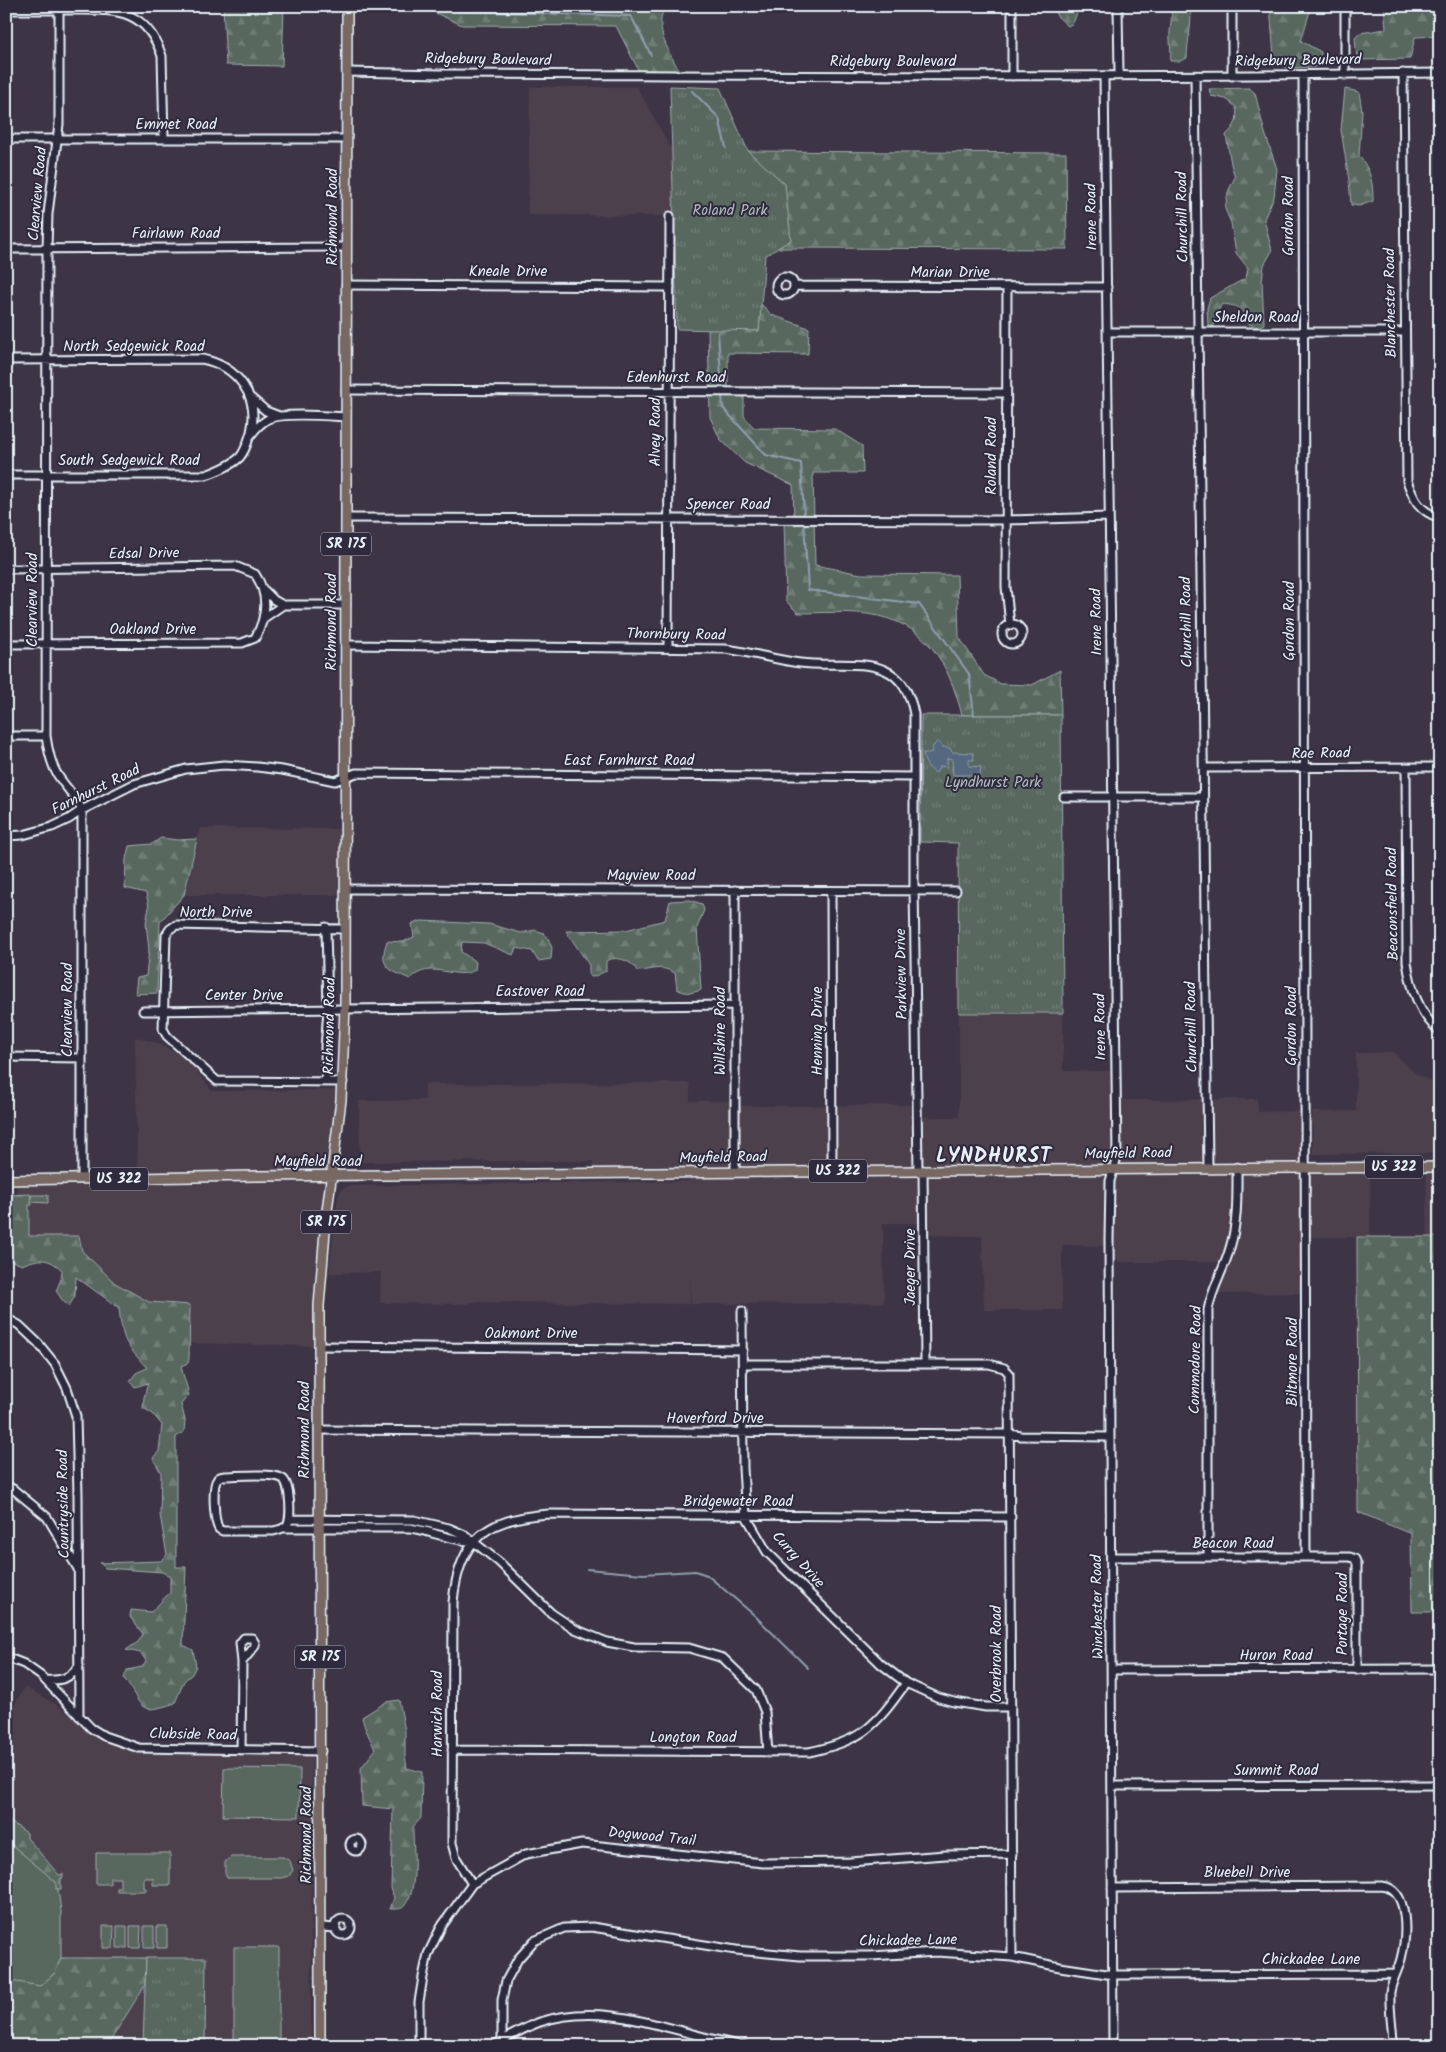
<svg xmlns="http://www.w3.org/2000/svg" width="1446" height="2052" font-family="Kalam,sans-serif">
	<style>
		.built { fill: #4e404e }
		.grass { fill: #58685f; stroke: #a0acac }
		.forest { fill: url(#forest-firs); stroke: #a0acac }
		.park { fill: url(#park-tufts); stroke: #a0acac }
		.water { fill: #546780; stroke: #8f9eb0 }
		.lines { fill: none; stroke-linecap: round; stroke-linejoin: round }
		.stream { stroke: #8f9eb0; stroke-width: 2 }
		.minor-casing { stroke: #e8f1f8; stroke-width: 11 }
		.major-casing { stroke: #e8f1f8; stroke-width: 12 }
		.minor { stroke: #2f2a3d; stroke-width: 7 }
		.major { stroke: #776864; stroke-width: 9 }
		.labels { text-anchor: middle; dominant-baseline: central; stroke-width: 4; stroke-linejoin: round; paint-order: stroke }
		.shield { fill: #2f2a3d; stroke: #b0b5c0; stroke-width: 1 }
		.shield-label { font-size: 14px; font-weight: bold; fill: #e8f1f8 }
		.street-label { font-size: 15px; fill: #e8f1f8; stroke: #2f2a3d }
		.park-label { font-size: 15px; fill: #aebabb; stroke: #2f2a3d }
		.district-label { font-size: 20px; font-weight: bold; letter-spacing: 1px; fill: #e8f1f8; stroke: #2f2a3d }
	</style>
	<defs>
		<pattern id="forest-firs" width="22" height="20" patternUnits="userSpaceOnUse" patternTransform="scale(1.25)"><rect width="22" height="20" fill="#58685f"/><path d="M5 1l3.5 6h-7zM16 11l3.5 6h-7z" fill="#707e77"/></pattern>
		<pattern id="park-tufts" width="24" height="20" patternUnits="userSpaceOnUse" patternTransform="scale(1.25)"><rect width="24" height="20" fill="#58685f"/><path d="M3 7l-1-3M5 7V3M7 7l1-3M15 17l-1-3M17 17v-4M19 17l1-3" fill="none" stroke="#707e77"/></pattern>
	</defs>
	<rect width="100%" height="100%" fill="#3d3445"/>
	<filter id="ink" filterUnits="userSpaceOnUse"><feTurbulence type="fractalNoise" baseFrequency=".02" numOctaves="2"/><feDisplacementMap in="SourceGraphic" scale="10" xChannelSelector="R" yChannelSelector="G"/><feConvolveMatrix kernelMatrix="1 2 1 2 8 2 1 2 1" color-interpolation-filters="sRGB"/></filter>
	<g filter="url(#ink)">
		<path class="built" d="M 530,87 L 637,87 L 684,172 L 679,216 L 528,215 Z
			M 200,828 L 345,829 L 345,895 L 184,895 Z
			M 959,1013 L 1063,1013 L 1063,1071 L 1116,1071 L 1116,1100 L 1257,1099 L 1258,1112 L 1306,1111 L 1307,1167 L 1370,1167 L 1370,1237 L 1307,1237 L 1307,1293 L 1212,1294 L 1224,1262 L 1109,1262 L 1109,1246 L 1062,1245 L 1062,1310 L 984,1310 L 982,1236 L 925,1235 L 924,1223 L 883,1223 L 884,1303 L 691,1304 L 690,1276 L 690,1304 L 473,1302 L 466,1304 L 380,1303 L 381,1272 L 329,1273 L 338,1197 L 341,1190 L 348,1186 L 689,1181 L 689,1173 L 593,1173 L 593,1161 L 360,1162 L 359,1101 L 425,1100 L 425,1084 L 690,1083 L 690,1101 L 735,1101 L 735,1106 L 917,1105 L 918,1117 L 959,1117 Z
			M 135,1037 L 157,1043 L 186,1058 L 212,1091 L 342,1090 L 319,1346 L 176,1343 L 176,1305 L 149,1302 L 18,1246 L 17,1180 L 138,1178 Z
			M 1393,1052 L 1416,1074 L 1440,1085 L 1440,1153 L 1313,1154 L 1312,1112 L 1356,1111 L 1356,1053 Z
			M 1426,1167 L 1440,1167 L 1440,1237 L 1428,1237 Z
			M 25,1687 L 57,1705 L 106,1743 L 129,1750 L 312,1755 L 311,2046 L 107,2046 L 145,1985 L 145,1958 L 61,1958 L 61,1911 L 57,1882 L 6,1840 L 6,1719 Z"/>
		<path class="grass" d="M 224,1768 L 300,1769 L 299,1817 L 223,1816 Z
			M 6,1840 L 57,1882 L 61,1911 L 61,1958 L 55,1973 L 6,2015 Z
			M 96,1853 L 170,1853 L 170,1885 L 153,1885 L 153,1878 L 144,1878 L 144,1888 L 146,1888 L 146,1891 L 117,1891 L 117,1888 L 120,1888 L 120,1878 L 110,1878 L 110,1884 L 96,1884 Z
			M 231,1857 L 283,1857 L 290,1861 L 293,1870 L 289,1876 L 281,1878 L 227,1878 L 225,1873 L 225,1862 Z
			M 103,1926 L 114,1926 L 113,1948 L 103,1948 Z
			M 117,1926 L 127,1926 L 127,1948 L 117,1948 Z
			M 130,1926 L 141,1926 L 140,1948 L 130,1948 Z
			M 144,1926 L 154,1926 L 154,1948 L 144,1948 Z
			M 157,1926 L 167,1926 L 167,1948 L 157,1948 Z
			M 234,1947 L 279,1947 L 279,2046 L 234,2046 Z"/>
		<path class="forest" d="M 223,6 L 284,6 L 282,66 L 226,65 Z
			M 420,6 L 666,6 C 651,28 672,55 681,75 L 641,75 L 616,26 L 462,25 Z
			M 1055,6 L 1080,6 L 1073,23 L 1068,26 L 1056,15 Z
			M 1171,6 L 1190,6 C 1193,24 1187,40 1187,58 L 1180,61 L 1170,61 C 1172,52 1170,48 1170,40 C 1169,28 1173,18 1171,6 Z
			M 1270,6 L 1316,6 L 1310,11 L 1301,41 L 1321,52 L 1320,60 L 1315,67 L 1286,68 L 1274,57 Z
			M 1384,6 L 1440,6 L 1440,36 L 1415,37 L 1410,59 L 1357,60 L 1355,38 L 1360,33 L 1386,29 Z
			M 1249,88 L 1255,93 L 1264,130 L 1277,169 L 1274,197 L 1264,219 L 1272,251 L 1264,265 L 1262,281 L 1264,324 L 1257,327 L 1249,324 C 1241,307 1240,306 1222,304 L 1215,316 L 1214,327 L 1208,325 L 1207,308 L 1210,298 L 1246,278 L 1248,268 L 1236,253 L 1231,223 L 1225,209 L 1228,192 L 1235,177 L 1231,164 L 1226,135 C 1236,126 1238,120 1236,107 L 1226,99 L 1211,96 L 1209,89 Z
			M 1345,89 L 1359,92 L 1362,111 L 1359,156 C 1371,170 1373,183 1373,201 L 1359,206 L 1351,205 L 1349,180 L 1341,130 Z
			M 748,151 L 1066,153 L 1067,249 L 778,248 L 791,240 Z
			M 761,304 L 772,315 L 809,328 L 808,354 L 728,353 L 728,392 L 744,392 L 744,416 L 754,428 L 835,429 L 862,446 L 863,473 L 813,473 L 815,565 L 861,574 L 957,575 L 959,637 L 984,675 L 1001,684 L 1032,685 L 1060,670 L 1061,715 L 962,715 C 948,662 927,622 867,614 C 845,611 821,613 798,613 L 786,601 L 784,519 L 794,519 L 793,485 L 745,463 L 720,439 L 710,417 L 708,329 L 759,331 Z
			M 161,838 L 178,840 L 197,839 L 184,895 L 160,922 L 157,993 L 135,994 L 137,978 L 146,976 L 149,950 L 146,923 L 149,907 L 146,893 L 125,888 L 126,859 L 129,846 L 152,844 Z
			M 690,900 L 702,904 L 704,910 L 697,928 L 701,990 C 693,993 685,994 677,989 L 675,973 C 659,964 653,971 637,971 C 633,961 616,955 606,961 L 606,971 L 593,977 L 589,976 L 589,965 L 566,931 L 626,930 L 665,920 L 670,901 Z
			M 421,921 L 489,924 L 521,933 L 535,930 L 544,933 L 548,938 L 552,948 L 551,959 L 538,961 L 532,951 L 516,948 L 513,955 L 484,943 L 462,942 L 461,952 L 476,962 L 475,970 C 455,982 432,958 410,979 C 389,970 378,967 387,941 L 403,942 L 414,937 L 412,924 Z
			M 30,1194 L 32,1205 L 29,1205 L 29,1236 L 79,1236 L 82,1251 L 115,1283 L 149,1302 L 190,1305 L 189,1359 L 188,1363 L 181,1366 C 183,1376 187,1385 189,1395 L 181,1404 L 185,1420 L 184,1432 L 176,1437 L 176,1567 L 186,1567 L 183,1645 L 193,1650 L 196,1666 L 192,1674 L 184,1681 L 175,1703 C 137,1716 144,1707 124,1678 L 127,1670 L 142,1667 L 146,1661 L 141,1653 L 126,1650 L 138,1642 L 143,1634 L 130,1617 L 131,1610 L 151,1612 C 158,1606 162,1599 170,1593 L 170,1576 L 162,1572 L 105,1568 L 100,1563 L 161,1561 L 167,1555 L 160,1515 L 161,1473 L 153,1458 L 159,1451 L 162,1425 L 152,1413 L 143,1408 L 144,1397 L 148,1383 L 135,1387 L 130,1381 L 136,1373 L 147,1368 C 124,1342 123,1342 119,1308 L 76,1277 L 75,1296 L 69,1306 L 63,1301 L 56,1291 L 61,1279 L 62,1270 C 48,1257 39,1258 22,1265 L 7,1259 L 6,1195 Z
			M 1357,1237 L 1440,1237 L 1440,1612 L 1412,1612 L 1411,1534 L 1358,1512 Z
			M 399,1700 L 405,1731 L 405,1756 L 407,1768 L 422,1772 L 421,1818 L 413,1827 C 413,1850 419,1887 405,1905 C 402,1910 396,1909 390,1909 L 394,1898 L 391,1888 L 393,1809 L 362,1806 L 361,1768 L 375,1750 C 371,1739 364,1729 362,1717 L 386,1702 Z
			M 6,1816 L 12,1823 L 27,1833 L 27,1838 L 59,1875 L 63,1874 L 63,1878 L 61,1878 L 61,1889 L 56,1889 L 56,1882 L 6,1840 Z
			M 61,1958 L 146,1958 L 145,1985 L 107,2046 L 6,2045 L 6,1980 L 40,1986 L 55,1973 Z"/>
		<path class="park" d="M 670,86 L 720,88 L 748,151 L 785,184 L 791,240 L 765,256 L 759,331 L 677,329 Z
			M 921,715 L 1061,715 L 1063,1013 L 959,1013 L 958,843 L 920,842 Z
			M 31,1195 L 48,1195 L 48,1203 L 31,1202 Z
			M 146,1958 L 206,1958 L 205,2046 L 143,2046 Z"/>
		<path class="water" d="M 938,741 L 943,747 L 950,748 L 952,752 L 973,753 L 974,760 L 969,760 L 969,766 L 981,767 L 980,775 L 953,775 L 952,759 L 947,758 L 947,767 L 940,766 L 936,773 C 928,769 924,762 923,753 L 931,753 L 933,746 Z"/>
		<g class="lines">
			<path class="stream" d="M 455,6 L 457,11 L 631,16 L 651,55
				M 692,91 L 719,118 L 726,148
				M 718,333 L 722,390
				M 722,395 L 723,408 L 766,455 L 801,463 L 804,517
				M 804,522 L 808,590 L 919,604 L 969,674 L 974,715
				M 587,1569 L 643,1574 L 695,1571 L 707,1575 L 753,1614 L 808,1668"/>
			<defs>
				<path id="minor" d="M 1118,6 L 1119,75
					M 1232,6 L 1232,76
					M 1345,6 L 1345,75
					M 6,10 C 28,10 50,10 72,10 C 115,10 145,7 162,56 L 164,138
					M 59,10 L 59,124 L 48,214 L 47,249 L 46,736 C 48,750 51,766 59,777 C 67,789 76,797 82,810 L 82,1179
					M 347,72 L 441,74 C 774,75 1107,78 1440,73
					M 1403,73 L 1407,481 C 1414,500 1419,511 1440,518
					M 1012,76 L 1012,6
					M 1104,76 L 1117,1157 L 1110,1181 L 1109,1239 L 1113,2046
					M 1195,76 L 1208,1168
					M 1303,76 L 1306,1557
					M 6,139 L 346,139
					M 6,249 L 346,247
					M776 286a9 9 0 1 1 18 0a9 9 0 1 1-18 0Z
					M 346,285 L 670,287
					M 794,286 L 1107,287
					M 1007,287 L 1006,587 L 1010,625
					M 1107,332 L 1405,332
					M 6,360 L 202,359 C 237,366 260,396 251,432 C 248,441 246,450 240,457 C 231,466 217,471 206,475 L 6,475
					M 346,390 L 1005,393
					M 251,398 L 266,411 L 279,416
					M 251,435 C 256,428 261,423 268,419 C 283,412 328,416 346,417
					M 346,518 L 1006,520 L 1109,517
					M 6,569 L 235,566 L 255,574 C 269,595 267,617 255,638 L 242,643 L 6,644
					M 264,590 L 274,600 L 283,605
					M 264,618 L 283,605 L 346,605
					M1002 634a10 10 0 1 1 20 0a10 10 0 1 1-20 0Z
					M 346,645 L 725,649 C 751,652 775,660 800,663 C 849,669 902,648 914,714 L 914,885 L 918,1170
					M 668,647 L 670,216
					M 6,736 L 46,736
					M 1406,767 L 1407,962 C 1411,989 1419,1014 1440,1032
					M 1203,768 L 1440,767
					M 1064,797 L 1203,797
					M 6,836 L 23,835 L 52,827 L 69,819 L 82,810 L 134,784 L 186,769 L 224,765 L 257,767 L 282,770 L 335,781 L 356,773 L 914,777
					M 345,889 L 956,891
					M 831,891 L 832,1171
					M 143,1011 L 735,1005
					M 6,1057 L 82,1058
					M 326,1082 L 325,1048 L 328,1010 L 326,927
					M 343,1082 L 217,1081 L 167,1036 L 163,1029 L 166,935 L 170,929 L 176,925 L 345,929
					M 923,1170 L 925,1364
					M 735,1172 L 735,890
					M 742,1311 L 743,1468 L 746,1516 L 767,1552 L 881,1664 L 906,1683 L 939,1698 L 954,1702 L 986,1707 L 1011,1707
					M 6,1318 L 19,1325 L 38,1343 L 55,1364 L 67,1388 L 76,1416 L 78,1495 L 79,1716
					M 319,1346 L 743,1350
					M 743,1364 L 989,1364 L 1004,1368 L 1009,1373 L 1012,1957
					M 319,1430 L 1010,1434 L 1021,1436 L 1110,1437
					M 224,1476 C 238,1476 273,1472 283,1479 C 290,1484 292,1518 287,1525 C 284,1529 278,1530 273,1531 L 223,1531 L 219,1529 C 214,1522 212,1486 217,1480 C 219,1476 221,1477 224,1476 Z
					M 6,1485 L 13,1489 L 47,1517 L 78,1569
					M 289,1519 L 414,1520 L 449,1528 L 465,1535 L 499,1562 L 551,1613 L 575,1629 L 607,1642 L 634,1647 L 689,1648 L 723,1658 L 756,1690 L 765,1712 L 768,1753
					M 283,1528 L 410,1528 C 432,1531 451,1541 472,1541
					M 1111,1557 L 1350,1557 L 1355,1559 L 1357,1564 L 1357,1670
					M 1208,1557 L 1208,1310 C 1212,1288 1224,1270 1230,1248 C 1238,1222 1237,1194 1237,1167
					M 6,1657 L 24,1664 L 41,1676 L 91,1728 L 104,1736 L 139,1748 L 321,1751
					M 1112,1670 L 1440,1669
					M 45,1680 C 60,1681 70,1679 79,1666
					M 241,1750 L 242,1662 L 255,1646 L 255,1643 L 252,1638 L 244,1638 L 240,1643 L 242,1662
					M 452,1750 L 809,1752 C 862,1741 875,1727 906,1683
					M 1112,1786 L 1440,1785
					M350 1845a6 6 0 1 1 12 0a6 6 0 1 1-12 0Z
					M 472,1884 L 456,1858 L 452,1843 L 453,1602 C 459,1538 487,1518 549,1514 L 1011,1517
					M 1112,1888 L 1382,1886 C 1411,1889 1406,1940 1401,1959 C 1398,1971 1392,1980 1390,1992 C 1389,2010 1393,2028 1393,2046
					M335 1927a8 8 0 1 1 16 0a8 8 0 1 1-16 0Z
					M 321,1927 L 336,1928
					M 502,2040 L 502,2000 L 506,1981 L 518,1959 L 534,1941 L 564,1928 L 592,1927 L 736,1950 L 800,1956 L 871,1956 L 937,1952 L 1012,1957 L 1060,1967 L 1113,1975 L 1394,1974
					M 419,2046 L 419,2002 L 423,1977 L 428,1954 L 441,1927 L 472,1884 L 526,1854 L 582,1844 L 763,1863 L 850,1862 L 946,1855 L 1012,1854
					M 492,2046 C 507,2038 523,2028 540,2022 C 610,1999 677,2035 745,2046"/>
				<path id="major" d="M 6,1180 L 256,1176 L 1440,1167
					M 320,2046 L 319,1306 L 326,1219 L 341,1100 L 345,1007 L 347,6"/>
			</defs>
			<use href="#minor" class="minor-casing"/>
			<use href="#major" class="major-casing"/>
			<use href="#minor" class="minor"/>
			<use href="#major" class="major"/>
		</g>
	</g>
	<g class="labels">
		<g class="shield">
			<rect x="321" y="532.5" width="50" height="23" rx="4"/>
			<rect x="1365" y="1155.5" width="58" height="23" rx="4"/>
			<rect x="809" y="1159.5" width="58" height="23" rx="4"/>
			<rect x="90" y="1167.5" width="58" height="23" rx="4"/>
			<rect x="301" y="1210.5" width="50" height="23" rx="4"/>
			<rect x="295" y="1645.5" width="50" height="23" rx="4"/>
		</g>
		<g class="shield-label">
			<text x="346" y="544">SR 175</text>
			<text x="1394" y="1167">US 322</text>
			<text x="838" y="1171">US 322</text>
			<text x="119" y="1179">US 322</text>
			<text x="326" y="1222">SR 175</text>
			<text x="320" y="1657">SR 175</text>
		</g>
		<g class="street-label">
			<text transform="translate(488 60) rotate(1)">Ridgebury Boulevard</text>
			<text transform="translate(1298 61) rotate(-1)">Ridgebury Boulevard</text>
			<text x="893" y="62">Ridgebury Boulevard</text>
			<text x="176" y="125">Emmet Road</text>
			<text transform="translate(38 194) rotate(-85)">Clearview Road</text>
			<text transform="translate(1289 216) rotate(-90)">Gordon Road</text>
			<text transform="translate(333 217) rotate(-90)">Richmond Road</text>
			<text transform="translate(1092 217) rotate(-91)">Irene Road</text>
			<text transform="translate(1183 217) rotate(-91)">Churchill Road</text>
			<text x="176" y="234">Fairlawn Road</text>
			<text x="508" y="272">Kneale Drive</text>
			<text x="950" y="273">Marian Drive</text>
			<text transform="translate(1391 303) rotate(-91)">Blanchester Road</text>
			<text x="1256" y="318">Sheldon Road</text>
			<text x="134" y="347">North Sedgewick Road</text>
			<text x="676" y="378">Edenhurst Road</text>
			<text transform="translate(656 432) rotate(-90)">Alvey Road</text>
			<text transform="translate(992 456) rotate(-90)">Roland Road</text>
			<text x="129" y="461">South Sedgewick Road</text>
			<text x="728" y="505">Spencer Road</text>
			<text transform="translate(144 554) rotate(-1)">Edsal Drive</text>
			<text transform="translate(33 600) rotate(-90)">Clearview Road</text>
			<text transform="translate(1290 621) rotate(-90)">Gordon Road</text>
			<text transform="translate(332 622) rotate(-90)">Richmond Road</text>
			<text transform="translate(1097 622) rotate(-91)">Irene Road</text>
			<text transform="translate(1187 622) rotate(-91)">Churchill Road</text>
			<text x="153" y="630">Oakland Drive</text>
			<text transform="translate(676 635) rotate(1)">Thornbury Road</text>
			<text transform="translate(1321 754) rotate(-1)">Rae Road</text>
			<text x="629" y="761">East Farnhurst Road</text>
			<text transform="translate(96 790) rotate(-26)">Farnhurst Road</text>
			<text x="651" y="876">Mayview Road</text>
			<text transform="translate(1393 904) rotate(-91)">Beaconsfield Road</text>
			<text x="216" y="913">North Drive</text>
			<text transform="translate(902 974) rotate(-91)">Parkview Drive</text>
			<text x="540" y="992">Eastover Road</text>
			<text x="244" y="996">Center Drive</text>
			<text transform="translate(68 1010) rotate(-90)">Clearview Road</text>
			<text transform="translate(330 1026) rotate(-89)">Richmond Road</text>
			<text transform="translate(1292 1026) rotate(-90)">Gordon Road</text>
			<text transform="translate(1101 1027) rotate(-91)">Irene Road</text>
			<text transform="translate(1192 1027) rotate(-91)">Churchill Road</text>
			<text transform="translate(721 1031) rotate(-90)">Willshire Road</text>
			<text transform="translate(818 1031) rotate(-90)">Henning Drive</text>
			<text transform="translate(1128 1154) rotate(-1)">Mayfield Road</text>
			<text transform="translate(723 1158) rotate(-1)">Mayfield Road</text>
			<text x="318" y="1162">Mayfield Road</text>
			<text transform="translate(911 1267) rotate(-90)">Jaeger Drive</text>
			<text x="531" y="1334">Oakmont Drive</text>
			<text transform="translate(1196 1360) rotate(-89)">Commodore Road</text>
			<text transform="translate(1293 1362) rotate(-90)">Biltmore Road</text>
			<text x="715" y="1419">Haverford Drive</text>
			<text transform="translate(305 1430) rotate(-90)">Richmond Road</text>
			<text x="738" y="1502">Bridgewater Road</text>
			<text transform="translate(64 1504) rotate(-91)">Countryside Road</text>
			<text x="1233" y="1544">Beacon Road</text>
			<text transform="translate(798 1560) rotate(48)">Curry Drive</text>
			<text transform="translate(1098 1607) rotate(-91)">Winchester Road</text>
			<text transform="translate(1343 1614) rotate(-90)">Portage Road</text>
			<text transform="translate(997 1654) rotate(-90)">Overbrook Road</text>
			<text x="1276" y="1656">Huron Road</text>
			<text transform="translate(438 1714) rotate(-90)">Harwich Road</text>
			<text transform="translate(193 1735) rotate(1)">Clubside Road</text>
			<text x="693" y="1738">Longton Road</text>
			<text x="1276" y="1771">Summit Road</text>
			<text transform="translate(307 1835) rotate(-90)">Richmond Road</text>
			<text transform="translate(652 1837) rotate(6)">Dogwood Trail</text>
			<text x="1247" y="1873">Bluebell Drive</text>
			<text transform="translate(908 1941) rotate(-1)">Chickadee Lane</text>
			<text x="1311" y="1960">Chickadee Lane</text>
		</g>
		<g class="park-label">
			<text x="730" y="211">Roland Park</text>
			<text x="993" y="783">Lyndhurst Park</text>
		</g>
		<g class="district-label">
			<text x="994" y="1157">LYNDHURST</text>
		</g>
	</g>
	<rect width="1446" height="2052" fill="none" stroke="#2f2a3d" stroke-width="25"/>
	<rect x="12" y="12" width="1421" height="2027" fill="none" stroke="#e8f1f8" stroke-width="2" filter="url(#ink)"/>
</svg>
